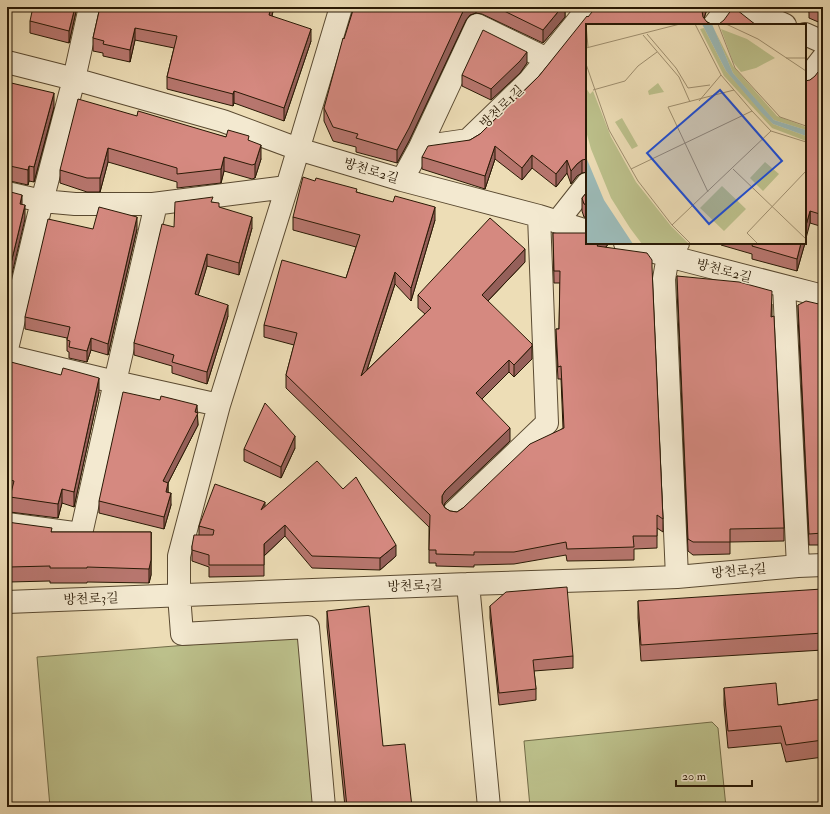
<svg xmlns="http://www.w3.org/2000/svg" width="830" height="814" font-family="'IM FELL Double Pica','Noto Serif KR',serif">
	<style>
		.green { fill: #bcc08b; stroke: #726c48 }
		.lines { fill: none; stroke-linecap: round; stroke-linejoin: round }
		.minor-casing { stroke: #5a4a31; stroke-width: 24 }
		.minor { stroke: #f3e9d0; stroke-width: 22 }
		.wall { fill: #b7766e; stroke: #291905 }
		.shaded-wall { fill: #95605a; stroke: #291905 }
		.building { fill: #d58980; stroke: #291905 }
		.labels { text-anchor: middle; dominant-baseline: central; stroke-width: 3; stroke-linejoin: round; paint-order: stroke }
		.street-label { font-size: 13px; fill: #291905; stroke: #f3e9d0 }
		.inset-road { fill: none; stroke: #9f8f6f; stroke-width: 1 }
		.view { fill: #1d4ed8; fill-opacity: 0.15; stroke: #1d4ed8; stroke-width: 2 }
		.inset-edge { fill: none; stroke: #291905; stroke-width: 2 }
	</style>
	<rect width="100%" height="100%" fill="#edddb6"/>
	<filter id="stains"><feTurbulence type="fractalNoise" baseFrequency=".005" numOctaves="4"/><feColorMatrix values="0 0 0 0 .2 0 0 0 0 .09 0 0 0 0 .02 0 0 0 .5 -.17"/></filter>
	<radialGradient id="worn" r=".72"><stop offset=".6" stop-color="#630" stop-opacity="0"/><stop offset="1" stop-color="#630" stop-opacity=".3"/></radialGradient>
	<path class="green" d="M 300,636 L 314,807 L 50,807 L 37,657 Z
		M 712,722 L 718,728 L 726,807 L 530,807 L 524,741 Z"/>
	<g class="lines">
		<defs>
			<path id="minor" d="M 745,7 L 785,25
				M 714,25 L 728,7
				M 805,34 L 823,42
				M 7,62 L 74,79 L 223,121 L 298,149 L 402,180 L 539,216 L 587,231
				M 805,81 L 823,58
				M 420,147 L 477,25 L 543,57 L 546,59
				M 402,180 L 420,147 L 468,140 L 529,81 L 589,7
				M 7,193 L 42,201 L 75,204 L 153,204 L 287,187
				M 557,222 L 587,184
				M 625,243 L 668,256 L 823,296
				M 784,286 L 798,566
				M 7,349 L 42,201 L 74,79 L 90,7
				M 7,356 L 115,382 L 219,405
				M 454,512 L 547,423 L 539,216
				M 7,524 L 81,534 L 115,382 L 156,204
				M 677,577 L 664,279 L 668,256 L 678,243
				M 468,584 L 489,807
				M 7,602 L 468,584 L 626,579 L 677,577 L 798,566 L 823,565
				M 324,807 L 308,627 L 182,634 L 179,595 L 179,556 L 219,405 L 287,187 L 341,7"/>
		</defs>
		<use href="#minor" class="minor-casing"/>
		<use href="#minor" class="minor"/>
	</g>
	<path class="wall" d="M 77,7 L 69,43 L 30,33 L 30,21 Z
		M 100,7 L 274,7 L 272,16 L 311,41 L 284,121 L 234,103 L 233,106 L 167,89 L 167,77 L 174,48 L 135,40 L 130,62 L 103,56 L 103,53 L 93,51 L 93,38 Z
		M 354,7 L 565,7 L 565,17 L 543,43 L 482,14 L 476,13 L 470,15 L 466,20 L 409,141 L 397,163 L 356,152 L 356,147 L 333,141 L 324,121 L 324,108 Z
		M 707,7 L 707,9 L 704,19 L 707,22 L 713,25 L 587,25 L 587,172 L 582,173 L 577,176 L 571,184 L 567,173 L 556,187 L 532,168 L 522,180 L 495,159 L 485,189 L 422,169 L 422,157 L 470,140 L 480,134 L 539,76 L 588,17 Z
		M 797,7 L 823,7 L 823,24 L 809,18 L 809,12 Z
		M 527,63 L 520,73 L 491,100 L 462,86 L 462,75 Z
		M 823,72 L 823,227 L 810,223 L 810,80 L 821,74 Z
		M 7,82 L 54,107 L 34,182 L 29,181 L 28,185 L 10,181 L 7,181 Z
		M 137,116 L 226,137 L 249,141 L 261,159 L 255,178 L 252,179 L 224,171 L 221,183 L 177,188 L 177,182 L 108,162 L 100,192 L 87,192 L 60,183 L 60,170 Z
		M 357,192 L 435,220 L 411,301 L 395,284 L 367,370 L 425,314 L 418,308 L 418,295 L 525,262 L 488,301 L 532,359 L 514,377 L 509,372 L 482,399 L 510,441 L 445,503 L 444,506 L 445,508 L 450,511 L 457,512 L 463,508 L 563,428 L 561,379 L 558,379 L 556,342 L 556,329 L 559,329 L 560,283 L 554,283 L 553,233 L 587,243 L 609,243 L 606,247 L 652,273 L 652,276 L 663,519 L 663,532 L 657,528 L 657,548 L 634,549 L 634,560 L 567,561 L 566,555 L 514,564 L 474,565 L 474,567 L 436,566 L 436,563 L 429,563 L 429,527 L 286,388 L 286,375 L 294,345 L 264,337 L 264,325 L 346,278 L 356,247 L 293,230 L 293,217 Z
		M 587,192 L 587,218 L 584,217 L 582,211 L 582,198 Z
		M 213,202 L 219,207 L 252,228 L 239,275 L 207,266 L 198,295 L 228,316 L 207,384 L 172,373 L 172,366 L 134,355 L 134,343 L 174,227 Z
		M 93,229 L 137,229 L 108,355 L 91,350 L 87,362 L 69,358 L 69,352 L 67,351 L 67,338 L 25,329 L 25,317 Z
		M 721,243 L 805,243 L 797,271 L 752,259 L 752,254 L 721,245 Z
		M 677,276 L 772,304 L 772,317 L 784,528 L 784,541 L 730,542 L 730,554 L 693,555 L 688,551 L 677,289 Z
		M 798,305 L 823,305 L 823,545 L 809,545 L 798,316 Z
		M 7,361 L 99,392 L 74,507 L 62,503 L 58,518 L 10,512 L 10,494 L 7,494 Z
		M 197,413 L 198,425 L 168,483 L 168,492 L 171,505 L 164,529 L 99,513 L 99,501 Z
		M 295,448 L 281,478 L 244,461 L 244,449 Z
		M 265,507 L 396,556 L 380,570 L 312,568 L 285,536 L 264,556 L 264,576 L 209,577 L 209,567 L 192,561 L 192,546 L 199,535 L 199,526 Z
		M 7,522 L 52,532 L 151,532 L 151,575 L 149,583 L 87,582 L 87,583 L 50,583 L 50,581 L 9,582 L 9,589 L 7,590 Z
		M 638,601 L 823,606 L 823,650 L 641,661 L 638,618 Z
		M 490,606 L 573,656 L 573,668 L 534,671 L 536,689 L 536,700 L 499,705 L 490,618 Z
		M 327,611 L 383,746 L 412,807 L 345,807 L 327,627 Z
		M 724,688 L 778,705 L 823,699 L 823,757 L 786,762 L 781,743 L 728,748 L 724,705 Z"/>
	<path class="shaded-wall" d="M 75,7 L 77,7 L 69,43 L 69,31 Z
		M 271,7 L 274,7 L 269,27 L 269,15 Z
		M 465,7 L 476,7 L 476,13 L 470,15 L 466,20 L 409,141 L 397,163 L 397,150 Z
		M 562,7 L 565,7 L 565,17 L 543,43 L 543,30 Z
		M 703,7 L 707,7 L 707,9 L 702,24 L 702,11 Z
		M 135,28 L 135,40 L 130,62 L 130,50 Z
		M 311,29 L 311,41 L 284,121 L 284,108 Z
		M 527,52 L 527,63 L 520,73 L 491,100 L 491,89 Z
		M 234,91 L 234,103 L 233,106 L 233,94 Z
		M 54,93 L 54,107 L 34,182 L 34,167 Z
		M 261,145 L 261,159 L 255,178 L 255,164 Z
		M 495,146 L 495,159 L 485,189 L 485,176 Z
		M 108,148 L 108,162 L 100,192 L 100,178 Z
		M 532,155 L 532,168 L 522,180 L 522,168 Z
		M 224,157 L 224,171 L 221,183 L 221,169 Z
		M 567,160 L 567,173 L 556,187 L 556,174 Z
		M 582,160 L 582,173 L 577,176 L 571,184 L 571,171 L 577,164 Z
		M 29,166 L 29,181 L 28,185 L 28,170 Z
		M 22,195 L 22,209 L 20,204 Z
		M 25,205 L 25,219 L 7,295 L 7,280 Z
		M 435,207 L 435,220 L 411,301 L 411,288 Z
		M 810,211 L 810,223 L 805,242 L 805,229 Z
		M 137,217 L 137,229 L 108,355 L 108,344 Z
		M 252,217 L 252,228 L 239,275 L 239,263 Z
		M 599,243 L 609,243 L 597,258 L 597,246 Z
		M 801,243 L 805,243 L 797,271 L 797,259 Z
		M 525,249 L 525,262 L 482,307 L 482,295 Z
		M 207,254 L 207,266 L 195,306 L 195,294 Z
		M 395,272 L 395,284 L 361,388 L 361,376 Z
		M 228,305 L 228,316 L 207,384 L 207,372 Z
		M 91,338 L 91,350 L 87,362 L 87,351 Z
		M 532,346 L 532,359 L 514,377 L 514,365 Z
		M 509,360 L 509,372 L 476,405 L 476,393 Z
		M 99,378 L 99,392 L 74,507 L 74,492 Z
		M 197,405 L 198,425 L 168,483 L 168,495 L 166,503 L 163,481 L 195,412 Z
		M 510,428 L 510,441 L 445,503 L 442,509 L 442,496 L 445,491 Z
		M 295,436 L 295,448 L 281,478 L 281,467 Z
		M 62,489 L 62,503 L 58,518 L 58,504 Z
		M 171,493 L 171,505 L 164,529 L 164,517 Z
		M 265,502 L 265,513 L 261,510 Z
		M 285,525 L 285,536 L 264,556 L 264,544 Z
		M 151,532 L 151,575 L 149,583 L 149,569 Z
		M 396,545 L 396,556 L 380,570 L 380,558 Z
		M 7,575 L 9,575 L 9,589 L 7,590 Z"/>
	<path class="building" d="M 33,7 L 75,7 L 69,31 L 30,21 Z
		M 100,7 L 271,7 L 269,15 L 311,29 L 284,108 L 234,91 L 233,94 L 167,77 L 177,36 L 135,28 L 130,50 L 103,44 L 104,41 L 93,38 Z
		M 354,7 L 465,7 L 409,128 L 397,150 L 356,138 L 358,134 L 333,127 L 324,108 L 343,38 L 344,39 Z
		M 496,7 L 562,7 L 543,30 Z
		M 596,7 L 703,7 L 702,11 L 703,17 L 707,22 L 713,25 L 719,24 L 724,20 L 732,9 L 737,10 L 756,25 L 587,25 L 587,159 L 582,160 L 577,164 L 571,171 L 567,160 L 556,174 L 532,155 L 522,168 L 495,146 L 485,176 L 422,157 L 428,146 L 470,140 L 480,134 L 539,76 L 587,16 L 588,17 Z
		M 811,7 L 823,7 L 823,12 Z
		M 483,30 L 527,52 L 520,61 L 491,89 L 462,75 Z
		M 818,72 L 821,74 L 823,72 L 823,215 L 810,211 L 805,229 L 805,81 L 810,80 L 815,76 Z
		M 7,82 L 54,93 L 34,167 L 29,166 L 28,170 L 10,166 L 7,166 Z
		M 78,99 L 137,116 L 138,111 L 226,137 L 228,130 L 249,136 L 248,140 L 261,145 L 255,164 L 252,165 L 224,157 L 221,169 L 177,174 L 177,168 L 108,148 L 100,178 L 87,178 L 60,170 Z
		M 303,177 L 315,181 L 316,178 L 357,189 L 356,192 L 393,202 L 395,196 L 435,207 L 411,288 L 395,272 L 361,376 L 431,308 L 418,295 L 490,218 L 525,249 L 482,295 L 532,344 L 532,346 L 514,365 L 509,360 L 476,393 L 510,428 L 445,491 L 442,496 L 442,503 L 445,508 L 450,511 L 457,512 L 463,508 L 530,444 L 564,428 L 561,366 L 558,367 L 556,329 L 559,329 L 560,271 L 554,271 L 553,233 L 587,233 L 587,243 L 599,243 L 597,246 L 647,253 L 652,260 L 652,267 L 663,519 L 657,515 L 657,536 L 633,536 L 634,547 L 567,549 L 566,542 L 514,552 L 474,552 L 474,555 L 436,554 L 436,550 L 429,550 L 430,515 L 286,375 L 297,333 L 264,325 L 282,260 L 346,278 L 360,235 L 293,217 Z
		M 7,191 L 22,195 L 20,204 L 25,205 L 7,280 Z
		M 587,192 L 587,205 L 584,204 L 582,198 Z
		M 213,197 L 211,202 L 219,203 L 219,207 L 252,217 L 239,263 L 207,254 L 195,294 L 228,305 L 207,372 L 172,362 L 174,355 L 134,343 L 162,224 L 174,227 L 175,202 Z
		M 99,207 L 137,217 L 108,344 L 91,338 L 87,351 L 69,347 L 70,341 L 67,340 L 70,327 L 25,317 L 48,219 L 93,229 Z
		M 753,243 L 801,243 L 797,259 L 752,246 Z
		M 677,276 L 739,282 L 772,291 L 771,317 L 774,316 L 784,528 L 730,529 L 730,542 L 693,542 L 688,539 Z
		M 806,301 L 823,305 L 823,533 L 809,534 L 798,305 Z
		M 7,361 L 61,375 L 63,368 L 99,378 L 74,492 L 62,489 L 58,504 L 10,497 L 14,481 L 7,479 Z
		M 123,392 L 160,400 L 161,396 L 197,405 L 195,412 L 198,413 L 163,481 L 168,483 L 166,492 L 171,493 L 164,517 L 99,501 Z
		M 265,403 L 295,436 L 281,467 L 244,449 Z
		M 317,461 L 343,489 L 356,477 L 396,545 L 380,558 L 312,556 L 285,525 L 264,544 L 264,565 L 209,565 L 209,555 L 192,550 L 192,546 L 194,535 L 213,535 L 214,530 L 199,526 L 215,484 L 265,502 L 261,510 Z
		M 7,522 L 52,528 L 51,532 L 151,532 L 151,560 L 149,569 L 87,567 L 87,568 L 50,568 L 50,566 L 9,567 L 9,575 L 7,575 Z
		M 567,587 L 573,656 L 533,660 L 536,689 L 499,693 L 490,606 L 506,592 Z
		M 822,589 L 823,606 L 823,633 L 641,645 L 638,601 Z
		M 369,606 L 383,746 L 405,744 L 412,807 L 347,807 L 327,611 Z
		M 776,683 L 778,705 L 823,699 L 823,740 L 786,745 L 781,726 L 728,731 L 724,688 Z"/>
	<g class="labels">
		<g class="street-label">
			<text transform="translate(502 107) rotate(-44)">방천로1길</text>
			<text transform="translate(371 171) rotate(17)">방천로2길</text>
			<text transform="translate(724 271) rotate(15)">방천로2길</text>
			<text transform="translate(739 571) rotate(-5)">방천로3길</text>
			<text transform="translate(415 586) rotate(-2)">방천로3길</text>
			<text transform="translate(91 599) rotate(-2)">방천로3길</text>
		</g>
	</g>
	<g transform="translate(586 24)">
		<rect width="220" height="220" fill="#edddb6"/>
		<path d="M 118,4 L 140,47 L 187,100 L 220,112 L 220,117 L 186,104 L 138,52 L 114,5 ZM 128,5 L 147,42 L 191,92 L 220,103 L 220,106 L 188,96 L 176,83 L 147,49 ZM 135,5 L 161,15 L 189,34 L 170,44 L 155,48 L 147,38 ZM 72,59 L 78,68 L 63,71 L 62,67 ZM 0,64 L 4,70 L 7,67 L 25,113 L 50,158 L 85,202 L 103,220 L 56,220 L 44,204 L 25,174 L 5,125 L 0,107 ZM 36,94 L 52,122 L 46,125 L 29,98 ZM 179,138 L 193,150 L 177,167 L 164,154 ZM 136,162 L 160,185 L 138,207 L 114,184 Z" fill="#bcc08b"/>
		<path d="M 116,0 L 126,0 L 147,49 L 188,96 L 220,106 L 220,112 L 187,100 L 175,88 L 140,47 ZM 0,133 L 18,176 L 47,220 L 0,220 Z" fill="#9cbab7"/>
		<path class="inset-road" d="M 0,0 L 2,23M 109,0 L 135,51 L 166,87 L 185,107 L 220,118M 132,0 L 149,44 L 194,93 L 220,102M 140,0 L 172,15 L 220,47M 61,10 L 90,44 L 102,64 L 124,61M 57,11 L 93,53 L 104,78M 0,24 L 94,0M 200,34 L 220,34M 0,40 L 23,106 L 52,157 L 86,201 L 105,220M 7,66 L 39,57 L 52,42 L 71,28M 113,77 L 135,51M 45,145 L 166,87M 147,145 L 220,215M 122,168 L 82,83 L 148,66M 86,201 L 185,107M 172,220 L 161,209 L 220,147"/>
		<path class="view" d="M 134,66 L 196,137 L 123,200 L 61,129 Z"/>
		<rect width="220" height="220" class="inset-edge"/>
	</g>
	<rect width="830" height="814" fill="none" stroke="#edddb6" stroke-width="24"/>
	<rect x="8" y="8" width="814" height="798" fill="none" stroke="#291905" stroke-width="2"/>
	<rect x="12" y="12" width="806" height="790" fill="none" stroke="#291905"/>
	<path d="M676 780v6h76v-6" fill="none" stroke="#291905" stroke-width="2"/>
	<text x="682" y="780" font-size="12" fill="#291905" stroke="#f3e9d0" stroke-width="3" paint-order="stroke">20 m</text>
	<rect width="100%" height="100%" filter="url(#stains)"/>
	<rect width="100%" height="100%" fill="url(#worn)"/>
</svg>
